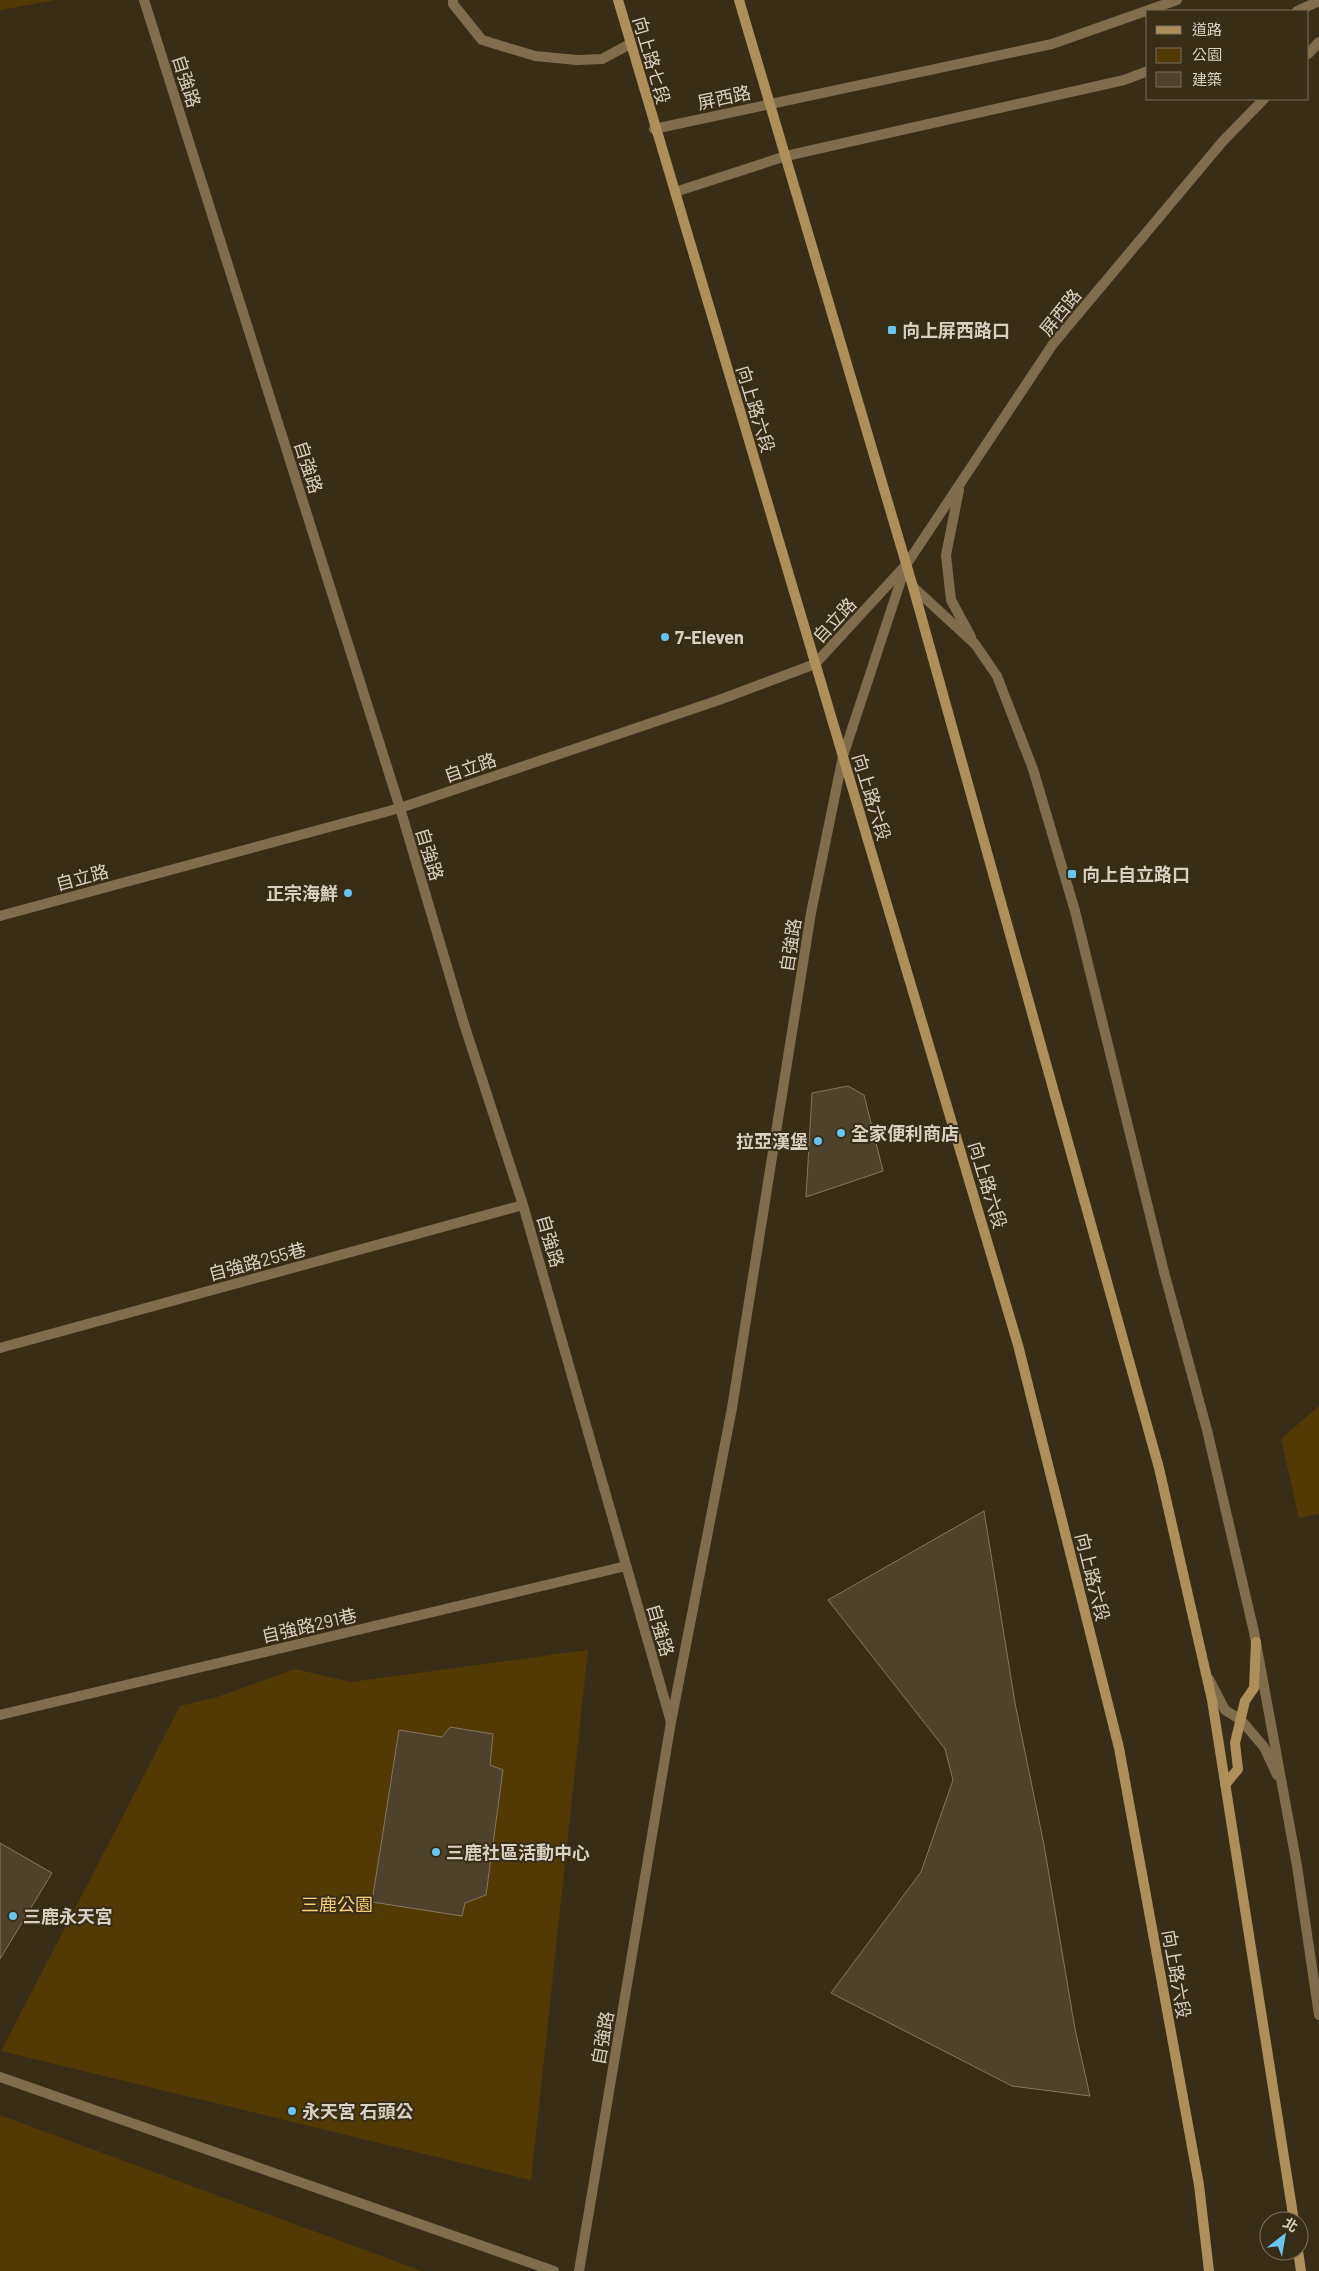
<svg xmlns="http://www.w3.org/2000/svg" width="1319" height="2271" font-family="Barlow,'Noto Sans TC',sans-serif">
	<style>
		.green { fill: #523a04 }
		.building { fill: #4e422c; stroke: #85775f }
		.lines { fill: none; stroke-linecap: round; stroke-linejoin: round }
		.service { stroke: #7f6d4c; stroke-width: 10 }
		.minor { stroke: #7f6d4c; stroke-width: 10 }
		.tertiary { stroke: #7f6d4c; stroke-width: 10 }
		.secondary { stroke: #ad8f5a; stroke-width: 10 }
		.poi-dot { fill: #69c4f0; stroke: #382d17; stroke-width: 2 }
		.labels { text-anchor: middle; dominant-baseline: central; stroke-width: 4; stroke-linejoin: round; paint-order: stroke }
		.street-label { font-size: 18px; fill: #d8d0c3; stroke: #382d17 }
		.poi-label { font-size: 18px; font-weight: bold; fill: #d8d0c3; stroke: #382d17; text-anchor: start }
		.park-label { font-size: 18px; fill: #fdcf78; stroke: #382d17 }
	</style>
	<rect width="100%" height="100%" fill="#382d17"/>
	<path class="green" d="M 0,0 L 56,0 L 0,10 Z
		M 1319,1406 L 1319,1514 L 1299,1518 L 1281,1439 Z
		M 588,1650 L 531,2180 L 1,2051 L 180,1706 L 217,1697 L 295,1669 L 351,1682 Z
		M 0,2115 L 422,2271 L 0,2271 Z"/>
	<path class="building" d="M 848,1086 L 864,1095 L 883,1171 L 806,1197 L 812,1093 Z
		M 984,1511 L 1015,1703 L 1044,1845 L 1075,2029 L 1090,2096 L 1012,2086 L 831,1993 L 921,1872 L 953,1780 L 945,1749 L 828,1600 Z
		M 450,1727 L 493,1734 L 490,1765 L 503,1770 L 486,1895 L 465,1903 L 462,1916 L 372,1902 L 399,1730 L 442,1737 Z
		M 0,1843 L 52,1873 L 0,1959 Z"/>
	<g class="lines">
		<path class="service" d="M 453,0 L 453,4 L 482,40 L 535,56 L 577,60 L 602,59 L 630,44"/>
		<path class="minor" d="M 144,0 L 400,808 L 464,1024 L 523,1205 L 671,1722
			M 1308,54 L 1319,42
			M 959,490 L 946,555 L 951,600 L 971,637
			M 913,587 L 975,644 L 997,676 L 1033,769 L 1075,911 L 1164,1272 L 1207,1430 L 1254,1632 L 1297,1866 L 1319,2015
			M 0,916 L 400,808 L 719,700 L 815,664 L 906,565 L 1053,344 L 1223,141 L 1264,99
			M 0,1348 L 523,1205
			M 1209,1679 L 1225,1710 L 1241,1720 L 1264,1747 L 1277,1775
			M 0,1715 L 626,1566
			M 0,2077 L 554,2271"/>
		<path class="tertiary" d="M 1297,11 L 1319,1
			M 654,129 L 1052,44 L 1177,0
			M 675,192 L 786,156 L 1124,80 L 1148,71
			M 579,2271 L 671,1722 L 732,1408 L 811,913 L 843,756 L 906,565"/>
		<path class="secondary" d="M 618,0 L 1018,1345 L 1119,1748 L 1199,2185 L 1209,2271
			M 739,0 L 913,587 L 1159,1468 L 1212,1700 L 1294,2221
			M 1225,1785 L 1238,1769 L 1235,1743 L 1245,1701 L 1254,1688 L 1256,1642
			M 1298,2251 L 1301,2271"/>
	</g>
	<g class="poi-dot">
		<rect x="887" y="325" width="10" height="10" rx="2.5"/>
		<circle cx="665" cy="637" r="5"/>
		<rect x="1067" y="869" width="10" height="10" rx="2.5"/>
		<circle cx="348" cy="893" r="5"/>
		<circle cx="841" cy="1133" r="5"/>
		<circle cx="818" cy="1141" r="5"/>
		<circle cx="436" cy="1852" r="5"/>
		<circle cx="13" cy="1916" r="5"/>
		<circle cx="292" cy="2111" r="5"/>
	</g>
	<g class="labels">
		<g class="street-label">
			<text transform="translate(652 60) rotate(74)">向上路七段</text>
			<text transform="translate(187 81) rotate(72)">自強路</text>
			<text transform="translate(724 97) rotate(-12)">屏西路</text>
			<text transform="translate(1060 312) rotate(-51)">屏西路</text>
			<text transform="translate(756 409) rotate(73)">向上路六段</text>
			<text transform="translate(309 467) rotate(72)">自強路</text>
			<text transform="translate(834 620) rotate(-47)">自立路</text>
			<text transform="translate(470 767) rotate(-19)">自立路</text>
			<text transform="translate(872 797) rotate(73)">向上路六段</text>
			<text transform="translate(430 854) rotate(73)">自強路</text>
			<text transform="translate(82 877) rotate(-15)">自立路</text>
			<text transform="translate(790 945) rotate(-81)">自強路</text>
			<text transform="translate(988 1185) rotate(73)">向上路六段</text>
			<text transform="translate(551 1241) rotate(74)">自強路</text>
			<text transform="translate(257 1261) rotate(-15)">自強路255巷</text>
			<text transform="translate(1093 1577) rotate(76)">向上路六段</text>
			<text transform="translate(309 1625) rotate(-13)">自強路291巷</text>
			<text transform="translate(661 1630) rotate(74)">自強路</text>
			<text transform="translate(1177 1974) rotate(80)">向上路六段</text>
			<text transform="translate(602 2038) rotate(-80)">自強路</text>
		</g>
		<g class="poi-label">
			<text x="902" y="330">向上屏西路口</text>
			<text x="675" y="637">7-Eleven</text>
			<text x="1082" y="874">向上自立路口</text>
			<text x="338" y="893" text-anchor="end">正宗海鮮</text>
			<text x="851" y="1133">全家便利商店</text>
			<text x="808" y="1141" text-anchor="end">拉亞漢堡</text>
			<text x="446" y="1852">三鹿社區活動中心</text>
			<text x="23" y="1916">三鹿永天宮</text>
			<text x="302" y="2111">永天宮 石頭公</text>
		</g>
		<g class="park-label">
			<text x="337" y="1904">三鹿公園</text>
		</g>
	</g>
	<rect x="1146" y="10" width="162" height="90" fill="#382d17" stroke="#786e5c"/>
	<rect x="1156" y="26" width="25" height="8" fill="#ad8f5a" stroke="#786e5c"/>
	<text x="1192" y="35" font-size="15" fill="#d8d0c3">道路</text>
	<rect x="1156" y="48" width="25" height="15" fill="#523a04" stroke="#786e5c"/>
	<text x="1192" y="60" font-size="15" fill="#d8d0c3">公園</text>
	<rect x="1156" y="72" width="25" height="15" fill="#4e422c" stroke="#786e5c"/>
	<text x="1192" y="85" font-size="15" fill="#d8d0c3">建築</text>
	<g transform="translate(1284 2236) rotate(31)"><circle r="24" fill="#382d17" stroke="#786e5c"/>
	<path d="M0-4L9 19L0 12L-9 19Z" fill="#69c4f0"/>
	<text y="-8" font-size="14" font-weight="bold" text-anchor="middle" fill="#d8d0c3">北</text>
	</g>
</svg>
